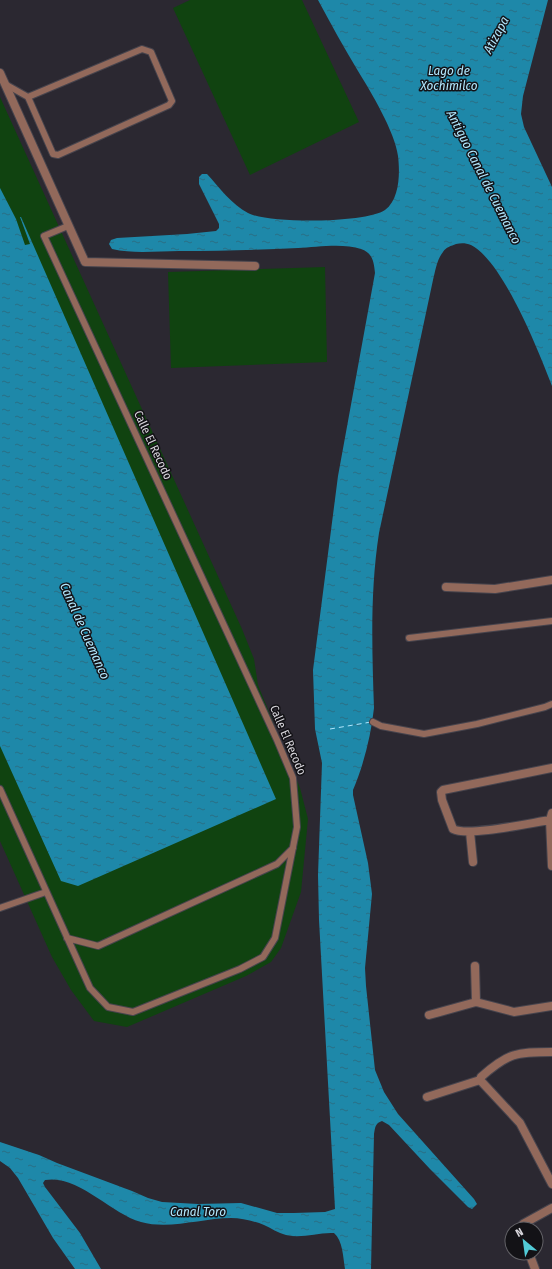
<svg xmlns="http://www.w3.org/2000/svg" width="552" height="1269" font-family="'Fira Sans Condensed',sans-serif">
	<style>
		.pitch { fill: #104310 }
		.water { fill: url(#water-ripples) }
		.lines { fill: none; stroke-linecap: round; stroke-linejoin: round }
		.ferry { stroke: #b1e7fd; stroke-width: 1; stroke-dasharray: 5 4; stroke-linecap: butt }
		.service-casing { stroke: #47444d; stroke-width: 8 }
		.minor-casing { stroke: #47444d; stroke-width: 10 }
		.service { stroke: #92695b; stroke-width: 6 }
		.minor { stroke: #92695b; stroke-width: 8 }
		.labels { text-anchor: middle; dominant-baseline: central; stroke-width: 3; stroke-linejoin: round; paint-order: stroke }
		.street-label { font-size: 12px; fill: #d9d7dd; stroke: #131216 }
		.water-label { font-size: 13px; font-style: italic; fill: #b1e7fd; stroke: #131216 }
	</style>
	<defs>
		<pattern id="water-ripples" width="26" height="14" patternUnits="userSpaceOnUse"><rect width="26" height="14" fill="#1e88a9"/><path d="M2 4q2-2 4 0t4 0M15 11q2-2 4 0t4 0" fill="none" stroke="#2a6f85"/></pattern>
	</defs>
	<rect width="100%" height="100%" fill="#2b2831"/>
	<path class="pitch" d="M 190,0 L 302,0 L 359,122 L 250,175 L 173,8 Z
		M 0,97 L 242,629 L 254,659 L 258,685 L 300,788 L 308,819 L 301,892 L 281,948 L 271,962 L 246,976 L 127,1027 L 94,1021 L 71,990 L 52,957 L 0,841 Z
		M 325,267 L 327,362 L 171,368 L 168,272 Z"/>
	<path class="water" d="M 318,0 L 548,0 L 523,96 L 521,114 L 524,127 L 552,187 L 552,386 C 539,352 503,261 471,245 C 466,243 461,243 456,244 C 451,246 446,247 443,252 C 437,259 435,272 433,280 L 379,533 C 370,591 372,650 374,708 C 371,735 364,764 353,790 L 353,795 L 368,863 L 372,894 L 365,968 L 366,986 L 375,1070 L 384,1092 L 398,1114 L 474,1199 L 477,1204 L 472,1209 L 468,1207 L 430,1169 L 389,1125 L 382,1121 C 375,1123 375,1128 374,1134 L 371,1269 L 345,1269 C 343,1257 343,1241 334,1233 C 318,1232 302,1239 286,1235 C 278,1233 271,1228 264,1225 C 254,1221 242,1218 231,1218 C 202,1218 170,1230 141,1222 C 110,1213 78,1174 45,1180 L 43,1183 L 45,1187 L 80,1233 L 101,1269 L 75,1269 L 53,1238 L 18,1178 L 10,1168 L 0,1161 L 0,1142 L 39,1155 L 57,1163 L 132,1191 L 148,1198 L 162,1202 L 198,1204 L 241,1203 L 277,1213 L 294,1213 L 325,1212 L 335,1209 L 319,920 L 318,875 L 322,763 L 315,729 L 313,670 L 338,476 L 375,273 C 374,263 373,253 361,249 C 344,243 316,247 298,248 C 258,250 219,251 179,251 C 157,251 134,254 112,249 L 109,244 L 111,240 L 117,238 L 187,234 L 216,231 L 219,228 L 219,224 L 199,184 L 199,177 L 202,174 L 207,174 C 219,187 232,205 248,213 C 268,224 367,223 385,210 C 400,199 400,172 398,156 C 395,132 371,92 358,71 C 344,48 331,24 318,0 Z
		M 0,188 L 16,219 L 25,245 L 30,244 L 20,217 L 21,217 L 276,799 L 78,886 L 61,881 L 0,746 Z"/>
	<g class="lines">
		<path class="ferry" d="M 330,729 L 371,722"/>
		<defs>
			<path id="service" d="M 5,84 L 28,97 L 53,154 L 58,155 L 169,105 L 172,101 L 151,52 L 142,49 L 28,97
				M 409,638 L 552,621
				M 373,722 L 381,726 L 424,734 L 477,724 L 545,707 L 552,704
				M 0,789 L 90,988 L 108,1007 L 133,1012 L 240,969 L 263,957 L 275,938 L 297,827 L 293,778 L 277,740 L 44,236 L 68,226
				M 0,908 L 46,892
				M 67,938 L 98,946 L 277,864 L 293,848"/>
			<path id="minor" d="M 0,73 L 85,262 L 255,266
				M 446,587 L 495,589 L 552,580
				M 552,813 L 550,820 L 552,866
				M 550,820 C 530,823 468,837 453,829 L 442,800 L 441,792 L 443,790 L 552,768
				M 470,832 L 473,862
				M 475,966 L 476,1002
				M 476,1002 L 514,1012 L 552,1006
				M 429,1015 L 476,1002
				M 480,1080 L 520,1123 L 552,1184
				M 480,1080 L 481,1077 C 508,1053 516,1052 552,1052
				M 427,1097 L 480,1080
				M 523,1229 L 523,1224 L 552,1208
				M 529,1253 L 535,1269"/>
		</defs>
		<use href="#service" class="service-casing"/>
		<use href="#minor" class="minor-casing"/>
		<use href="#service" class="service"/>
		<use href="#minor" class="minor"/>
	</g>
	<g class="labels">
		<g class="street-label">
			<text transform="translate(153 445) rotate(65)">Calle El Recodo</text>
			<text transform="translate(288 740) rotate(67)">Calle El Recodo</text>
		</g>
		<g class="water-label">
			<text transform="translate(496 35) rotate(-62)">Atizapa</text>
			<text x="449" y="70">Lago de<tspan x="449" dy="15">Xochimilco</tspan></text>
			<text transform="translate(484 177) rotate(63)">Antiguo Canal de Cuemanco</text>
			<text transform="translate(85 631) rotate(66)">Canal de Cuemanco</text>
			<text x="198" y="1211">Canal Toro</text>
		</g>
	</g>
	<g transform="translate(524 1241) rotate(331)"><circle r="19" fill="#131216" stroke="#626166"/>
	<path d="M0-3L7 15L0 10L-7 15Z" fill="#52cbd7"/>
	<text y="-6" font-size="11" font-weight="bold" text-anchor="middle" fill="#d9d7dd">N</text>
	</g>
</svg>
